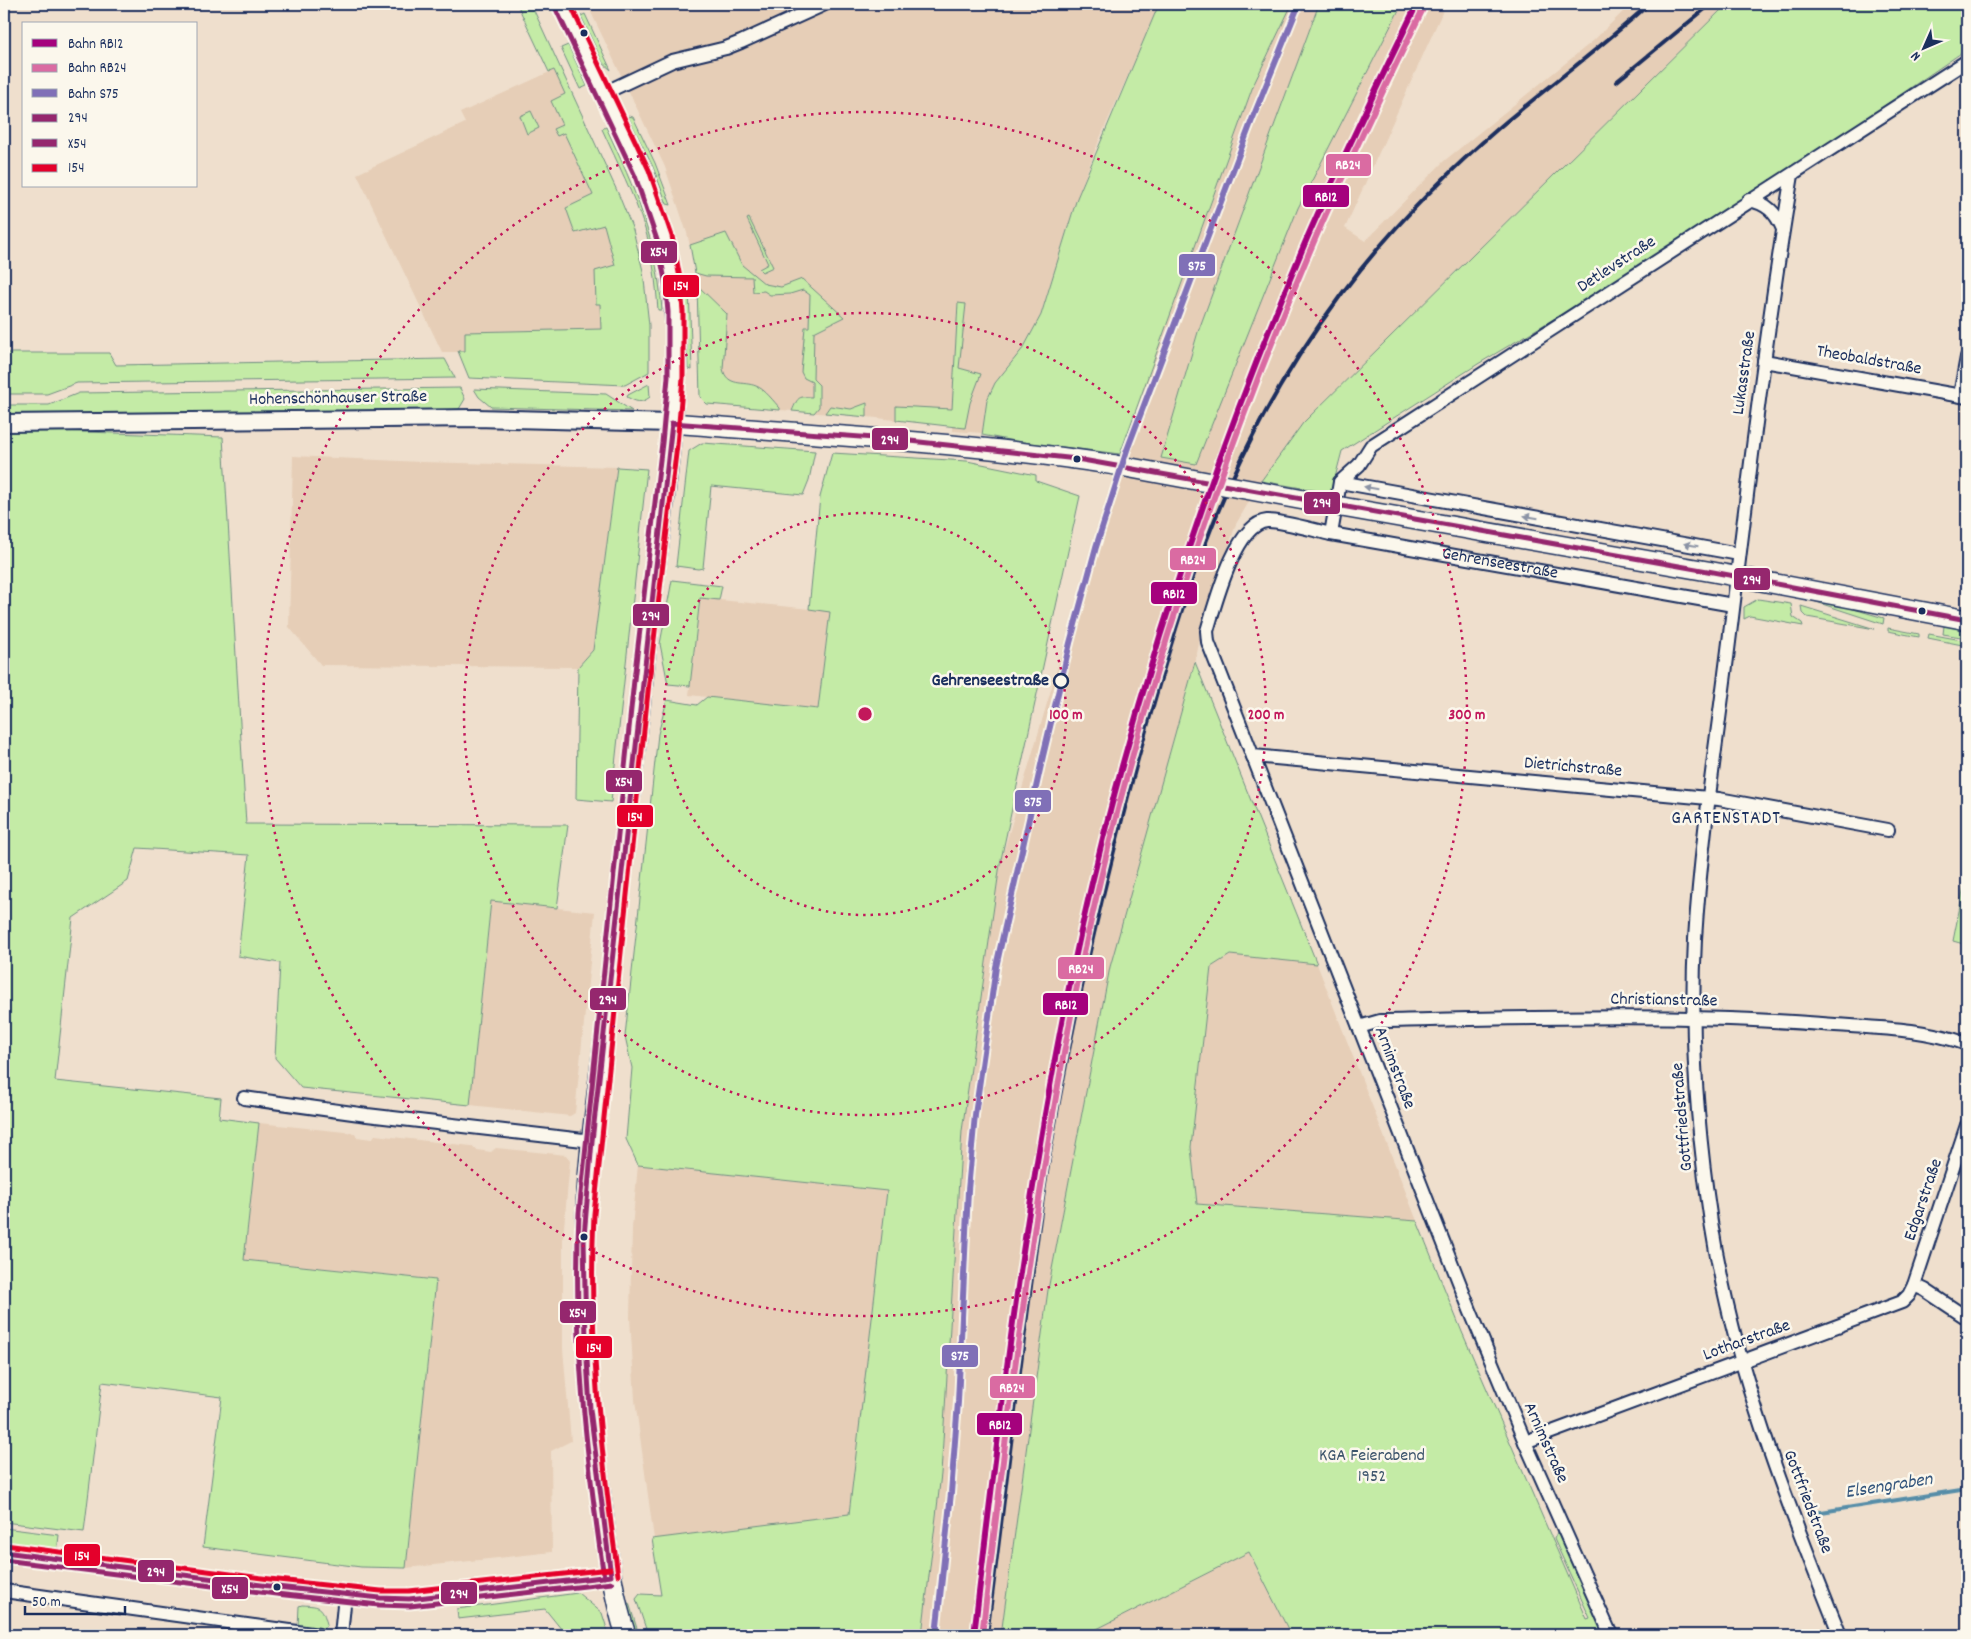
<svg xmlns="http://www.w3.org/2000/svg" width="1971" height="1639" font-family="Dekko,sans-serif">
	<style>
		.built { fill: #e6ceb7 }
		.green { fill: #c4eba6; stroke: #708d82 }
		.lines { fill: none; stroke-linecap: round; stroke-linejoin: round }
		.stream { stroke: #568da8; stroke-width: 4 }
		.minor-casing { stroke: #1b2f5e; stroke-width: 16 }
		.tertiary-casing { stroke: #1b2f5e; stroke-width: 20 }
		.secondary-casing { stroke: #1b2f5e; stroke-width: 22 }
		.minor { stroke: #fbf7ec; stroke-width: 12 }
		.tertiary { stroke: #fbf7ec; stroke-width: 16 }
		.secondary { stroke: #fbf7ec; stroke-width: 19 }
		.rail { stroke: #1b2f5e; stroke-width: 4 }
		.secondary-bridge-casing { stroke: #1b2f5e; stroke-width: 22; stroke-linecap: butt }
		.secondary-bridge { stroke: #fbf7ec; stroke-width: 19 }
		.bus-1-casing { stroke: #fbf7ec; stroke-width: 9 }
		.bus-2-casing { stroke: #fbf7ec; stroke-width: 9 }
		.bus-3-casing { stroke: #fbf7ec; stroke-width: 9 }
		.bus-1 { stroke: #95276e; stroke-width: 5 }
		.bus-2 { stroke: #95276e; stroke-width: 5 }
		.bus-3 { stroke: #e4002b; stroke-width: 5 }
		.rail-1-casing { stroke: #fbf7ec; stroke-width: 10 }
		.rail-2-casing { stroke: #fbf7ec; stroke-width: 10 }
		.rail-3-casing { stroke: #fbf7ec; stroke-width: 10 }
		.rail-1 { stroke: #a5027d; stroke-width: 6 }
		.rail-2 { stroke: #da6ba2; stroke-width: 6 }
		.rail-3 { stroke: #8070b7; stroke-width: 6 }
		.oneway { fill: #8b93a5 }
		.ring { fill: none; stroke: #c2185b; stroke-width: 2.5; stroke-dasharray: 2.5 5 }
		.bus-dot { fill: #1b2f5e; stroke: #fbf7ec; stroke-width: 2 }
		.stop-dot { fill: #fbf7ec; stroke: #1b2f5e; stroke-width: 2.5 }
		.labels { text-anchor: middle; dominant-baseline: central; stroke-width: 5; stroke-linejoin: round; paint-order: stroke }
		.street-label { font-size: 18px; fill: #1b2f5e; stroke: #fbf7ec }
		.stop-label { font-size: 18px; font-weight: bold; fill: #1b2f5e; stroke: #fbf7ec; text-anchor: end }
		.park-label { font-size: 18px; fill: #3d556c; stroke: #fbf7ec }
		.neighbourhood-label { font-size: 19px; letter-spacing: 1px; fill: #1b2f5e; stroke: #fbf7ec }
		.water-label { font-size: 19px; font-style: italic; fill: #34567d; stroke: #fbf7ec }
		.centre { fill: #c2185b; stroke: #fbf7ec; stroke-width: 2.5 }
		.ring-label { font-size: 15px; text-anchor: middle; font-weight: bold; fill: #c2185b; stroke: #fbf7ec; stroke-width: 5; stroke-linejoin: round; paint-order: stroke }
		.line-badge { stroke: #fbf7ec; stroke-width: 2 }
		.badge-label { font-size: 14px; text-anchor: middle; font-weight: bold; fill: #fff }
	</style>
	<rect width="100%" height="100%" fill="#efdfcd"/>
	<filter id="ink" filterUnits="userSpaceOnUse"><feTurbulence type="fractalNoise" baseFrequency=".02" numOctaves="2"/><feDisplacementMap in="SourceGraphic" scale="10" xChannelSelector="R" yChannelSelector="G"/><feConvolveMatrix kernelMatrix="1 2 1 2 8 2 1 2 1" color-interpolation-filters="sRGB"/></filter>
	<g filter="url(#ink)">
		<path class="built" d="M 587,4 L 1160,4 L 1100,138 L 1077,198 L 1041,315 L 1024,347 L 995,383 L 987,400 L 983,433 L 953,431 L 953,426 L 867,417 L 707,404 L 703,401 L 700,397 L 697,285 L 693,259 L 687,233 L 665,167 Z
			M 1292,4 L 1319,4 L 1198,332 L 1162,458 L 1298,208 L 1402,4 L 1446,4 L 1345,228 L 1365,241 L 1444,161 L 1593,41 L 1631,4 L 1727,4 L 1303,423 L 1261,481 L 1236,524 L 1204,621 L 1195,662 L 1110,967 L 1048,1290 L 1001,1635 L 922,1635 L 941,1474 L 962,1131 L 1000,864 L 1120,454 L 1253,86 Z
			M 554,70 L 615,196 L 632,296 L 607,334 L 496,352 L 442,352 L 357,174 L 465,123 L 460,113 Z
			M 293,456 L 421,462 L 617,467 L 593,650 L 578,667 L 321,665 L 289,627 Z
			M 700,598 L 830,611 L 818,709 L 689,695 Z
			M 491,901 L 595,912 L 575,1113 L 570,1116 L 470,1105 Z
			M 1230,955 L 1317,964 L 1417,1221 L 1197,1204 L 1191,1147 L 1211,967 Z
			M 259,1123 L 354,1133 L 357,1137 L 364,1138 L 372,1139 L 375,1135 L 471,1146 L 477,1150 L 491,1152 L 496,1148 L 566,1155 L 570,1161 L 563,1238 L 563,1349 L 571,1441 L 551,1451 L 552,1552 L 406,1568 L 436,1280 L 244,1260 Z
			M 638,1165 L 887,1191 L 849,1514 L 654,1539 L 635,1400 L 630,1317 L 632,1228 Z
			M 1249,1552 L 1291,1635 L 1089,1635 L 1088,1633 Z"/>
		<path class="green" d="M 517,4 L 531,4 L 618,193 L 633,230 L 643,271 L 649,325 L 649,372 L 625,385 L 469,378 L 458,351 L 465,351 L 465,332 L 601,329 L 600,304 L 596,304 L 595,271 L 615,265 L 604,225 L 575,233 L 566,208 L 593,195 L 564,133 L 557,136 L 553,129 L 562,125 L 551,101 L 565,94 L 554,70 L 549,72 Z
			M 1159,4 L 1292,4 L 1253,86 L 1120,454 L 1014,441 L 982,435 L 987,400 L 995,383 L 1024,347 L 1041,315 L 1077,198 Z
			M 1319,4 L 1402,4 L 1298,208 L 1196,464 L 1161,458 L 1198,332 Z
			M 1727,4 L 1967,4 L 1967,49 L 1708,227 L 1478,364 L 1342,451 L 1331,493 L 1261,481 L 1303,423 Z
			M 585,14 L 610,68 L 611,70 L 603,63 L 581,16 Z
			M 568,45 L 587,86 L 580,89 L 561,48 Z
			M 531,111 L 539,128 L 527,134 L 520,116 Z
			M 628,116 L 633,117 L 655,163 L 671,205 L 667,204 L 653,167 Z
			M 606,127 C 636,192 656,237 662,310 L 658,310 C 656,283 653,255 645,229 C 634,195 617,162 602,129 Z
			M 749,218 L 773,267 L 762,272 L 759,269 L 768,264 L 747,219 Z
			M 726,233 L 742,265 L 765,284 L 781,287 L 802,279 L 844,317 L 814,332 L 813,379 L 819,385 L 819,407 L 814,413 L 792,411 C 798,398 797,396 812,397 L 812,382 L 804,378 L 801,372 L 805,327 L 809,327 L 810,295 L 803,290 L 790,294 L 770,295 L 764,291 L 753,292 L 752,277 L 706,276 L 695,273 L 690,245 Z
			M 697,285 L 727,314 L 723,369 C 727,387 744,381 756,386 C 765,389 774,402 780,408 L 780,410 L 707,404 L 700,397 Z
			M 689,288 L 692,370 L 688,369 L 685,290 Z
			M 958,303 L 966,304 L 959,368 L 981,374 L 970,403 L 965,428 L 896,420 L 896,406 L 952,409 Z
			M 4,353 L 109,353 L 116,365 L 445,359 L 455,378 L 77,383 L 47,394 L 4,394 Z
			M 649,384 L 650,397 C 641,404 636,402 627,397 L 628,395 Z
			M 460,388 L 465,399 L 459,409 L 410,412 L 4,415 L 4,405 L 49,405 L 79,393 Z
			M 474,389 L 606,394 L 632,411 L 491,407 L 479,397 Z
			M 867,403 L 867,417 L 825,413 L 830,406 L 851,409 Z
			M 4,429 L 223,437 L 246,824 L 568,825 L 557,908 L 491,901 L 470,1105 L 301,1088 L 275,1058 L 280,963 L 238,956 L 249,855 L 137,848 L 128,881 L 73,918 L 55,1081 L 221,1098 L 219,1118 L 259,1123 L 244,1260 L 436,1280 L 406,1568 L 361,1567 L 203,1547 L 222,1397 L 102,1382 L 84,1532 L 4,1522 Z
			M 702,443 L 815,451 L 809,480 L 803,495 L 711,486 L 703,568 L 698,569 L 676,566 L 689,451 Z
			M 832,453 L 967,461 L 1036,475 L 1036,481 L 1080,496 L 1000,864 L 962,1131 L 941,1474 L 922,1635 L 648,1635 L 636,1599 L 640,1594 L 661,1595 L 652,1539 L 849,1514 L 887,1191 L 638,1165 L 626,1139 L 632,1068 L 625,1036 L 658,734 L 667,700 L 697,705 L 707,697 L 818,709 L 830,612 L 809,609 L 820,497 Z
			M 617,467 L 647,469 L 611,802 L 576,799 L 578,667 L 593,650 Z
			M 672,580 L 722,586 L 719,600 L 700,598 L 690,686 L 668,684 L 660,644 Z
			M 1804,598 L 1840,605 L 1884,618 L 1883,624 Z
			M 1758,599 L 1791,604 L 1793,617 L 1802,623 L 1803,626 L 1750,616 L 1744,619 L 1744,607 Z
			M 1801,606 L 1875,629 L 1807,617 L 1802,612 Z
			M 1944,626 L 1967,627 L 1967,638 L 1943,634 Z
			M 1888,628 L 1919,634 L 1919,637 L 1888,631 Z
			M 1929,634 L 1967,641 L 1967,646 L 1928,638 Z
			M 1195,662 L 1317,964 L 1230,955 L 1211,967 L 1191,1147 L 1197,1204 L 1417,1221 L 1462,1332 L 1587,1619 L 1590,1618 L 1554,1539 L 1558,1530 L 1605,1635 L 1291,1635 L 1249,1552 L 1089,1633 L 1089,1635 L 1001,1635 L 1048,1290 L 1110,967 Z
			M 1967,871 L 1967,945 L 1953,941 Z
			M 4,1528 L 59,1535 L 57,1553 L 4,1545 Z
			M 578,1593 L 602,1613 L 609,1635 L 566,1635 L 545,1609 L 458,1619 L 457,1609 Z
			M 629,1603 L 639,1635 L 634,1635 L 624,1604 Z
			M 302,1605 C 321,1606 322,1606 327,1624 L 322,1631 L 298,1627 L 299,1606 Z"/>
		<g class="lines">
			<path class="stream" d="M 1815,1513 L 1967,1489"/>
			<defs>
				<g id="minor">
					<path d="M 604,93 L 672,61 L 726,48 L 741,42 L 825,4"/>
					<path d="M 1792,175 C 1766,330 1748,486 1729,642 C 1717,740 1701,840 1695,939 C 1690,1033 1697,1129 1711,1222 C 1734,1369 1785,1499 1840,1635"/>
					<path d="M 1749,200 C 1767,203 1776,213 1783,229"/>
					<path d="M 1764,361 L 1967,397"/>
					<path d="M 1960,395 L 1967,357"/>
					<path d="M 1340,482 L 1739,554"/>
					<path d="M 1331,534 L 1340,482 L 1359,465 L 1371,446 L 1967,61"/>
					<path d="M 1253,756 L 1719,799 L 1888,830"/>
					<path d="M 1359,1027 L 1380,1021 C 1528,1018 1675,1013 1822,1024 C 1870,1028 1921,1027 1967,1044"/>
					<path d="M 244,1098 L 367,1115 L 592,1141"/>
					<path d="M 1914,1285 L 1925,1290 L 1967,1318"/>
					<path d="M 1525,1442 L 1902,1302 L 1909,1295 L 1914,1285 L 1967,1125"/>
					<path d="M 4,1591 L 319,1635"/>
					<path d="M 341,1635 L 345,1595"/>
					<path id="s1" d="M 1611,1635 L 1525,1442 L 1470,1310 L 1208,642 L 1207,631 C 1215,605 1235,524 1267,521 C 1279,520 1317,531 1331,534 L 1733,605"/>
				</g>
				<path id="tertiary" d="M 4,423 L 475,418 L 672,423
					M 4,1552 L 277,1587 L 380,1598 L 409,1599 L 439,1596 L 611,1576"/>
				<path id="secondary" d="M 562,4 L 642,173 C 652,199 662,224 667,251 C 689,364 664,491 651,605 C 636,735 623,865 609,995 C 601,1076 586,1157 585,1238 C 583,1325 589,1411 601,1497 C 607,1544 611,1591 626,1635
					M 672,423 C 820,435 968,442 1115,465
					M 1342,507 L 1713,572 L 1967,620"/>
			</defs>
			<use href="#minor" class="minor-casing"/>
			<use href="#tertiary" class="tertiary-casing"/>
			<use href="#secondary" class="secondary-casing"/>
			<use href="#minor" class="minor"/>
			<use href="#tertiary" class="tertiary"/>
			<use href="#secondary" class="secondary"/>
			<path class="rail" d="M 1616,82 L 1711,4
				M 987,1635 C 1006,1490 1022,1344 1043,1198 C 1065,1050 1099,903 1138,759 C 1168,651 1199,541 1251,440 C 1277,388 1308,339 1343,292 C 1389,231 1443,176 1501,126 C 1550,85 1602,47 1649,4"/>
			<defs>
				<path id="secondary-bridge" d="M 1115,465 L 1342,507"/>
			</defs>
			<use href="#secondary-bridge" class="secondary-bridge-casing"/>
			<use href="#secondary-bridge" class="secondary-bridge"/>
			<defs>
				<path id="bus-1" d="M 672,423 L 901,440 L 1077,459 L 1713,572 L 1967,620
					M 4,1552 L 277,1587 L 380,1598 L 409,1599 L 611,1576
					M 611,1576 L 590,1409 L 586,1343 L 584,1237 L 592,1141 L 672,423"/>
				<path id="bus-2" d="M 555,7 L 635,176 L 657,240 L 665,280 L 668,312 L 668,377 L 662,443 L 634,680 L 579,1213 C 573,1335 586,1456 604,1577
					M 4,1560 L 276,1594 L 379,1605 L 410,1606 L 612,1583"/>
				<path id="bus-3" d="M 570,4 L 649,170 L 672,236 L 680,278 L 683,311 L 683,378 L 677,445 L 649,682 L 594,1214 C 588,1335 601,1455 618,1575
					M 5,1545 L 278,1580 L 381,1591 L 409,1591 L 610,1569"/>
			</defs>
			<use href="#bus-1" class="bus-1-casing"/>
			<use href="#bus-2" class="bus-2-casing"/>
			<use href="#bus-3" class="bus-3-casing"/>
			<use href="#bus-1" class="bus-1"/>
			<use href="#bus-2" class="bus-2"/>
			<use href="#bus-3" class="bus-3"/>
			<defs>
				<path id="rail-1" d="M 974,1635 C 1006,1366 1037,1097 1104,834 C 1156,630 1225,430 1308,236 C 1342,158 1380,81 1417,4"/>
				<path id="rail-2" d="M 982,1635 C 1014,1367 1045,1098 1111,836 C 1163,632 1232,432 1315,239 C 1349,161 1386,84 1424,7"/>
				<path id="rail-3" d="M 936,1635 L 951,1493 L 958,1402 L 968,1190 L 975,1115 L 996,967 L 1043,756 L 1070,643 L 1096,547 L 1127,450 L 1252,120 L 1299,4"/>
			</defs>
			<use href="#rail-1" class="rail-1-casing"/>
			<use href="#rail-2" class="rail-2-casing"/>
			<use href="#rail-3" class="rail-3-casing"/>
			<use href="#rail-1" class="rail-1"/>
			<use href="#rail-2" class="rail-2"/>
			<use href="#rail-3" class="rail-3"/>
		</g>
		<defs><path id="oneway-solid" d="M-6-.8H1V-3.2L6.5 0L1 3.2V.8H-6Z" transform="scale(1.25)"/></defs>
		<g class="oneway">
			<use href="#oneway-solid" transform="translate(1371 488) rotate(-170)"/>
			<use href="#oneway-solid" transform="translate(1531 517) rotate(-170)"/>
			<use href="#oneway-solid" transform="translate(1691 545) rotate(-170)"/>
		</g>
	</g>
	<g class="ring">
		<circle cx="865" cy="714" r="201"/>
		<circle cx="865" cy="714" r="401"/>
		<circle cx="865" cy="714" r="602"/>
	</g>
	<g class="bus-dot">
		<circle cx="584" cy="33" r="4.5"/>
		<circle cx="1077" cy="459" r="4.5"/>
		<circle cx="1922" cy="611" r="4.5"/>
		<circle cx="584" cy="1237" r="4.5"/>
		<circle cx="277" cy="1587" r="4.5"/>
	</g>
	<circle class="stop-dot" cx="1061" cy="681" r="7"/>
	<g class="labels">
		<g class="street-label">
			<text transform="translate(1617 265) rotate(-33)">Detlevstraße</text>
			<text transform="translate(1869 361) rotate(10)">Theobaldstraße</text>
			<text transform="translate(1745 373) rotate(-82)">Lukasstraße</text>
			<text transform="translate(338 399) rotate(-1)">Hohenschönhauser Straße</text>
			<text stroke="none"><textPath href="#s1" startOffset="1450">Gehrenseestraße</textPath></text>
			<text transform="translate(1573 768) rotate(5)">Dietrichstraße</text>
			<text transform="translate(1664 1001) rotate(1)">Christianstraße</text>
			<text transform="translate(1394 1068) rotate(69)">Arnimstraße</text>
			<text transform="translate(1683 1117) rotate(-95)">Gottfriedstraße</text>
			<text transform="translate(1924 1200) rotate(-71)">Edgarstraße</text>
			<text transform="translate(1747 1341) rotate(-20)">Lotharstraße</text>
			<text transform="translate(1545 1443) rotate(66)">Arnimstraße</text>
			<text transform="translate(1807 1502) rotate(69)">Gottfriedstraße</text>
		</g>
		<g class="stop-label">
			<text x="1049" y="681">Gehrenseestraße</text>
		</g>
		<g class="park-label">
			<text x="1372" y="1456">KGA Feierabend<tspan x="1372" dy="21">1952</tspan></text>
		</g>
		<g class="neighbourhood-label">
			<text x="1726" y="819">GARTENSTADT</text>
		</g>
		<g class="water-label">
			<text transform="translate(1889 1487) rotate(-9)">Elsengraben</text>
		</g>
	</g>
	<circle cx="865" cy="714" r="8" class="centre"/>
	<g class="ring-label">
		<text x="1066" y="719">100 m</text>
		<text x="1266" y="719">200 m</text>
		<text x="1467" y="719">300 m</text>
	</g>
	<g class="line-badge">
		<rect x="1325" y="153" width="47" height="24" rx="5" fill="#da6ba2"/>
		<rect x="1302" y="184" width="48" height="24" rx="5" fill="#a5027d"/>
		<rect x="640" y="240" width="38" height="24" rx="5" fill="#95276e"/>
		<rect x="1178" y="253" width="38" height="24" rx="5" fill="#8070b7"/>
		<rect x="662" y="274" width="38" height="24" rx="5" fill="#e4002b"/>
		<rect x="871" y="427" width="38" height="24" rx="5" fill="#95276e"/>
		<rect x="1303" y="491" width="38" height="24" rx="5" fill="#95276e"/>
		<rect x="1169" y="547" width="48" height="24" rx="5" fill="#da6ba2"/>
		<rect x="1733" y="567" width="38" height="24" rx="5" fill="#95276e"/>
		<rect x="1150" y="581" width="48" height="24" rx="5" fill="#a5027d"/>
		<rect x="632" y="603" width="38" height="24" rx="5" fill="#95276e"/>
		<rect x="605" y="769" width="38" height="24" rx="5" fill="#95276e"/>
		<rect x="1014" y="789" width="38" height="24" rx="5" fill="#8070b7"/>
		<rect x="616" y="804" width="38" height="24" rx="5" fill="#e4002b"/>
		<rect x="1057" y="956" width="48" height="24" rx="5" fill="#da6ba2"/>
		<rect x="589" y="987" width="38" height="24" rx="5" fill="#95276e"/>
		<rect x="1042" y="992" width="47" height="24" rx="5" fill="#a5027d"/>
		<rect x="559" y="1300" width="38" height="24" rx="5" fill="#95276e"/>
		<rect x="575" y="1335" width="38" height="24" rx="5" fill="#e4002b"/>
		<rect x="941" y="1344" width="38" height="24" rx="5" fill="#8070b7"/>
		<rect x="989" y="1375" width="47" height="24" rx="5" fill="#da6ba2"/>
		<rect x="976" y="1412" width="47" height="24" rx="5" fill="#a5027d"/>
		<rect x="63" y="1543" width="38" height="24" rx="5" fill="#e4002b"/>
		<rect x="137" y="1559" width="38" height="24" rx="5" fill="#95276e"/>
		<rect x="211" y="1576" width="38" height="24" rx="5" fill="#95276e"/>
		<rect x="440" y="1581" width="38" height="24" rx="5" fill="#95276e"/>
	</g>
	<g class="badge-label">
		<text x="1348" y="169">RB24</text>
		<text x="1326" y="201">RB12</text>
		<text x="659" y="256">X54</text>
		<text x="1197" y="270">S75</text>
		<text x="681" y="290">154</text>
		<text x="890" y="444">294</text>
		<text x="1322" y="507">294</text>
		<text x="1193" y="564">RB24</text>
		<text x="1752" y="584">294</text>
		<text x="1174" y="598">RB12</text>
		<text x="651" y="620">294</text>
		<text x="624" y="786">X54</text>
		<text x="1033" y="806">S75</text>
		<text x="635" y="821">154</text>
		<text x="1081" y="973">RB24</text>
		<text x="608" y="1004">294</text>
		<text x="1066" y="1009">RB12</text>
		<text x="578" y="1317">X54</text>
		<text x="594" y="1352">154</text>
		<text x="960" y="1360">S75</text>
		<text x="1012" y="1392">RB24</text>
		<text x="1000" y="1429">RB12</text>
		<text x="82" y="1560">154</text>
		<text x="156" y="1576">294</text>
		<text x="230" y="1593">X54</text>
		<text x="459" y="1598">294</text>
	</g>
	<rect width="1971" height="1639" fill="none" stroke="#fbf7ec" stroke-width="20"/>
	<rect x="10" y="10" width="1951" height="1619" fill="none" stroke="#1b2f5e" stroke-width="2" filter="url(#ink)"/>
	<rect x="22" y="22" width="175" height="165" fill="#fbf7ec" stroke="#a1a7b3"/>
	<rect x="32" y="39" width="25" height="8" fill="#a5027d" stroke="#a1a7b3"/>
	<text x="68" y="48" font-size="15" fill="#1b2f5e">Bahn RB12</text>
	<rect x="32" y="64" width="25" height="8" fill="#da6ba2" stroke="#a1a7b3"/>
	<text x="68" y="72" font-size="15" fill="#1b2f5e">Bahn RB24</text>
	<rect x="32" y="89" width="25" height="8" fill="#8070b7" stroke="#a1a7b3"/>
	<text x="68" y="98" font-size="15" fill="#1b2f5e">Bahn S75</text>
	<rect x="32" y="114" width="25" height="8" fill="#95276e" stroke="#a1a7b3"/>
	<text x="68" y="122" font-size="15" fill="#1b2f5e">294</text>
	<rect x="32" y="139" width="25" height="8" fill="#95276e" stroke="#a1a7b3"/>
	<text x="68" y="148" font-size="15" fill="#1b2f5e">X54</text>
	<rect x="32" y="164" width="25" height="8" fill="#e4002b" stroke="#a1a7b3"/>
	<text x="68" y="172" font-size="15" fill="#1b2f5e">154</text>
	<g transform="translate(1924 48) rotate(225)" stroke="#fbf7ec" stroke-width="4" paint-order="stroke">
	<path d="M0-4L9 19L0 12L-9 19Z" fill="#1b2f5e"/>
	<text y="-8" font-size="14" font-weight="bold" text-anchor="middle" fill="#1b2f5e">N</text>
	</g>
	<path d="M25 1606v8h100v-8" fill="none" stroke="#1b2f5e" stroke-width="2.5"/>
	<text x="32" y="1606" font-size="15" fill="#1b2f5e" stroke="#fbf7ec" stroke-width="4" paint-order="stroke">50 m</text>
</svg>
